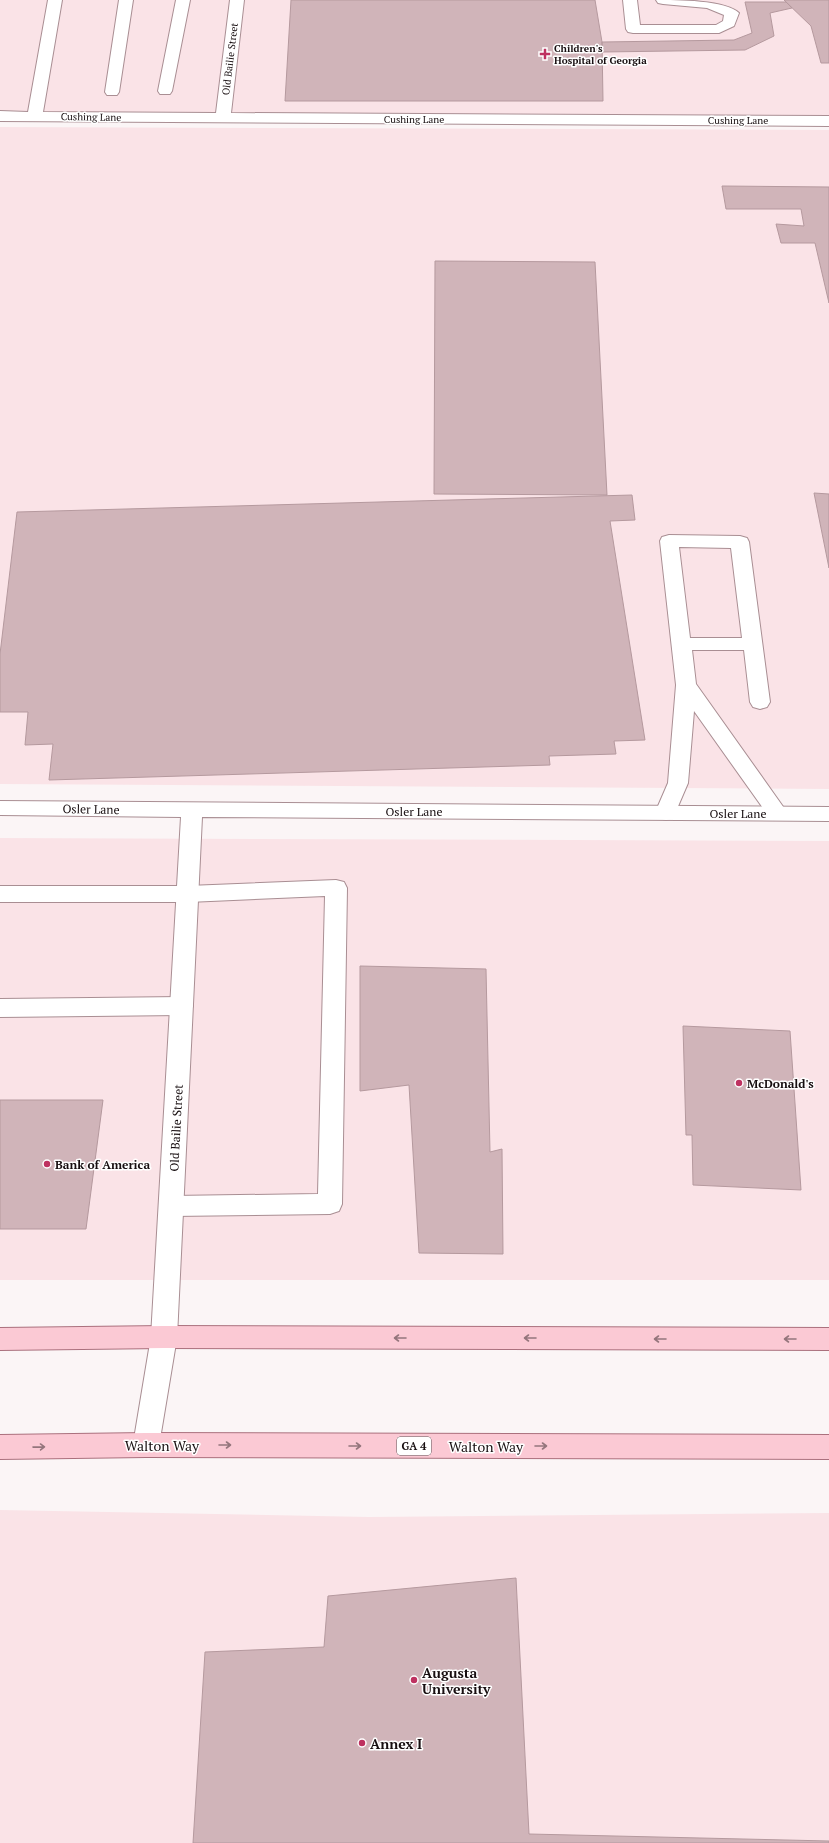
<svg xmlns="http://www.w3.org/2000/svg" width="829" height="1843" font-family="'PT Serif',serif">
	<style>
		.built { fill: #fae3e7 }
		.building { fill: #d0b4b9; stroke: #b5999e }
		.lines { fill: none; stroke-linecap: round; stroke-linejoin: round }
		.lane-casing { stroke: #a98e93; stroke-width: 2 }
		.street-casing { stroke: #a98e93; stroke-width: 2 }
		.primary-casing { stroke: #aa707d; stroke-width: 2 }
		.lane { fill: #fff; fill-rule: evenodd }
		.street { fill: #fff; fill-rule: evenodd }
		.primary { fill: #fbc9d4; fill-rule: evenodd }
		.oneway { stroke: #94757c }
		.poi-dot { fill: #be3160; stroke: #fff; stroke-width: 1.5 }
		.labels { text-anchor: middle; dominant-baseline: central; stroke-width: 3; stroke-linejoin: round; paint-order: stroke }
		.far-poi-label { font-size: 10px; font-weight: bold; fill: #170e10; stroke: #fff; text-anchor: start }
		.far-street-label { font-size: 10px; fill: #170e10; stroke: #fff }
		.shield { fill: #fff; stroke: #5d5658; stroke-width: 1 }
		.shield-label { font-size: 11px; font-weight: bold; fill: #170e10 }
		.street-label { font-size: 12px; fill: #170e10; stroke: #fff }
		.poi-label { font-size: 12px; font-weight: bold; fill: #170e10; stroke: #fff; text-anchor: start }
		.near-street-label { font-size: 14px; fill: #170e10; stroke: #fff }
		.near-poi-label { font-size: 14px; font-weight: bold; fill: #170e10; stroke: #fff; text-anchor: start }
	</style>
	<rect width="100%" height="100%" fill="#fbf5f6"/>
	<path class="built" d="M 0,0 L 829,0 L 829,126 L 0,121 Z
		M 0,127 L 829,130 L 829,789 L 0,784 Z
		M 0,838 L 829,841 L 829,1280 L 0,1280 Z
		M 0,1510 L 369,1517 L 829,1513 L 829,1843 L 0,1843 Z"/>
	<path class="building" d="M 291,0 L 595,0 L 602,42 L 603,101 L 285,101 Z
		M 784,0 L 829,0 L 829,63 L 821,63 L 811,26 Z
		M 745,2 L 786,2 L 792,8 L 770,13 L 774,36 L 745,50 L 602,52 L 602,42 L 734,40 L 752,33 Z
		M 722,186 L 829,187 L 829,303 L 815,243 L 781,243 L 776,224 L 804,226 L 801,209 L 726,209 Z
		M 435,261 L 595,262 L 607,495 L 434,494 Z
		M 814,493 L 829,494 L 829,568 Z
		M 632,495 L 635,520 L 610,521 L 645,740 L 614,741 L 616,754 L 549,756 L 550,765 L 49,780 L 53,744 L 25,745 L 28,712 L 0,712 L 0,654 L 17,512 Z
		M 360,966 L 486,969 L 490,1152 L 502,1149 L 503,1254 L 419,1253 L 409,1085 L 360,1091 Z
		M 683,1026 L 790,1031 L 801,1190 L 693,1185 L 692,1135 L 686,1135 Z
		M 0,1100 L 103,1100 L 86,1229 L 0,1229 Z
		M 516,1578 L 529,1834 L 829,1841 L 829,1843 L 193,1843 L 205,1652 L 324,1647 L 328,1596 Z"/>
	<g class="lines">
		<defs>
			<path id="lane" d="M 48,0 L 62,0 L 43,112 L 216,113 L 230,0 L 244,0 L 231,113 L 829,116 L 829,126 L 0,121 L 0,111 L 28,112 Z
				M 119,0 L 133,0 L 119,92 L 117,95 L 107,95 L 105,92 Z
				M 176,0 L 190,0 L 172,91 L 170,94 L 160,94 L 158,91 Z
				M 623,0 L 637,0 L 640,25 L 716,25 L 723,21 L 724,15 L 707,8 L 663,4 L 658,3 L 656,0 C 677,0 726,0 739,13 L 734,26 L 719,33 L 633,33 L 628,32 L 626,29 Z
				M 669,535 L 740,536 L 747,538 L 749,542 L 770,702 L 767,707 L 760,709 L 753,707 L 750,702 L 744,650 L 692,650 L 696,684 L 784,808 L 788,813 L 784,818 L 777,820 L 770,818 L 694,711 L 688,783 L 673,818 L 666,820 L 659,818 L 655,813 L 668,783 L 676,685 L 660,541 L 662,537 ZM 679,547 L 731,548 L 742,638 L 690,638 Z
				M 336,880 L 344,882 L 347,888 L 342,1204 L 339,1211 L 330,1214 L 172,1216 L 163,1213 L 160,1206 L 163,1199 L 172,1196 L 318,1194 L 325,896 L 188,902 L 0,902 L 0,886 L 188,886 Z
				M 182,997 L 190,1000 L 193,1006 L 190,1012 L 182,1015 L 0,1017 L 0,999 Z"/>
			<path id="street" d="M 0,801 L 829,807 L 829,821 L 202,817 L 177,1337 L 159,1445 L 155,1453 L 146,1457 L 137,1453 L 133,1445 L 151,1337 L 181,817 L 0,815 Z"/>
			<path id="primary" d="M 164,1326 L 829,1328 L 829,1350 L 164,1348 L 0,1350 L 0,1328 Z
				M 146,1433 L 829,1435 L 829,1459 L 146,1457 L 0,1459 L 0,1435 Z"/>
		</defs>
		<use href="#lane" class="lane-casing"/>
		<use href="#street" class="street-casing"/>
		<use href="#primary" class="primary-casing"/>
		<use href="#lane" class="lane"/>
		<use href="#street" class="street"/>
		<use href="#primary" class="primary"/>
	</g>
	<defs><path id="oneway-shaft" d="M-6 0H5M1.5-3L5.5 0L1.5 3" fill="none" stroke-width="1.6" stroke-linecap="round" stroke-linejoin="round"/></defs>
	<g class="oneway">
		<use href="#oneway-shaft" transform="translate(400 1338) rotate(-180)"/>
		<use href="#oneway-shaft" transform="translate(530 1338) rotate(-180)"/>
		<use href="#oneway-shaft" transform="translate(660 1339) rotate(-180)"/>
		<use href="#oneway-shaft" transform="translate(790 1339) rotate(-180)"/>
		<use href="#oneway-shaft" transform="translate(225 1445)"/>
		<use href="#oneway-shaft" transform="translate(355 1446)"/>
		<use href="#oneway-shaft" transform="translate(541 1446)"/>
		<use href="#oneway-shaft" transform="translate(39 1447) rotate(-1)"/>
	</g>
	<g class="poi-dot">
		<path d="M543 48h4v4h4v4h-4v4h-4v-4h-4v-4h4z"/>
		<circle cx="739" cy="1083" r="4"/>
		<circle cx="47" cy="1164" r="4"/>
		<circle cx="414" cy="1680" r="4"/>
		<circle cx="362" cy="1743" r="4"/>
	</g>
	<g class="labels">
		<g class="far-poi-label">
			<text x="554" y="48">Children's<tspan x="554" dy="12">Hospital of Georgia</tspan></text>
		</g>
		<g class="far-street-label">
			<text transform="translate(230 59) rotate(-83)">Old Bailie Street</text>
			<text transform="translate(91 117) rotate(1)">Cushing Lane</text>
			<text x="414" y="119">Cushing Lane</text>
			<text x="738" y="120">Cushing Lane</text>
		</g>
		<rect class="shield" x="397" y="1437" width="34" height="18" rx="3"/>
		<g class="shield-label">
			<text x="414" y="1446">GA 4</text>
		</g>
		<g class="street-label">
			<text transform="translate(91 809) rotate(1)">Osler Lane</text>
			<text x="414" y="811">Osler Lane</text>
			<text x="738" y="813">Osler Lane</text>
			<text transform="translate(176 1128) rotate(-87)">Old Bailie Street</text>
		</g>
		<g class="poi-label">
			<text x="747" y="1083">McDonald's</text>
			<text x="55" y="1164">Bank of America</text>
		</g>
		<g class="near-street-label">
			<text x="162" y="1445">Walton Way</text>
			<text x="486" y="1446">Walton Way</text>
		</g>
		<g class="near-poi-label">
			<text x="422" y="1672">Augusta<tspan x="422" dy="16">University</tspan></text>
			<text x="370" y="1743">Annex I</text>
		</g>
	</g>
</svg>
